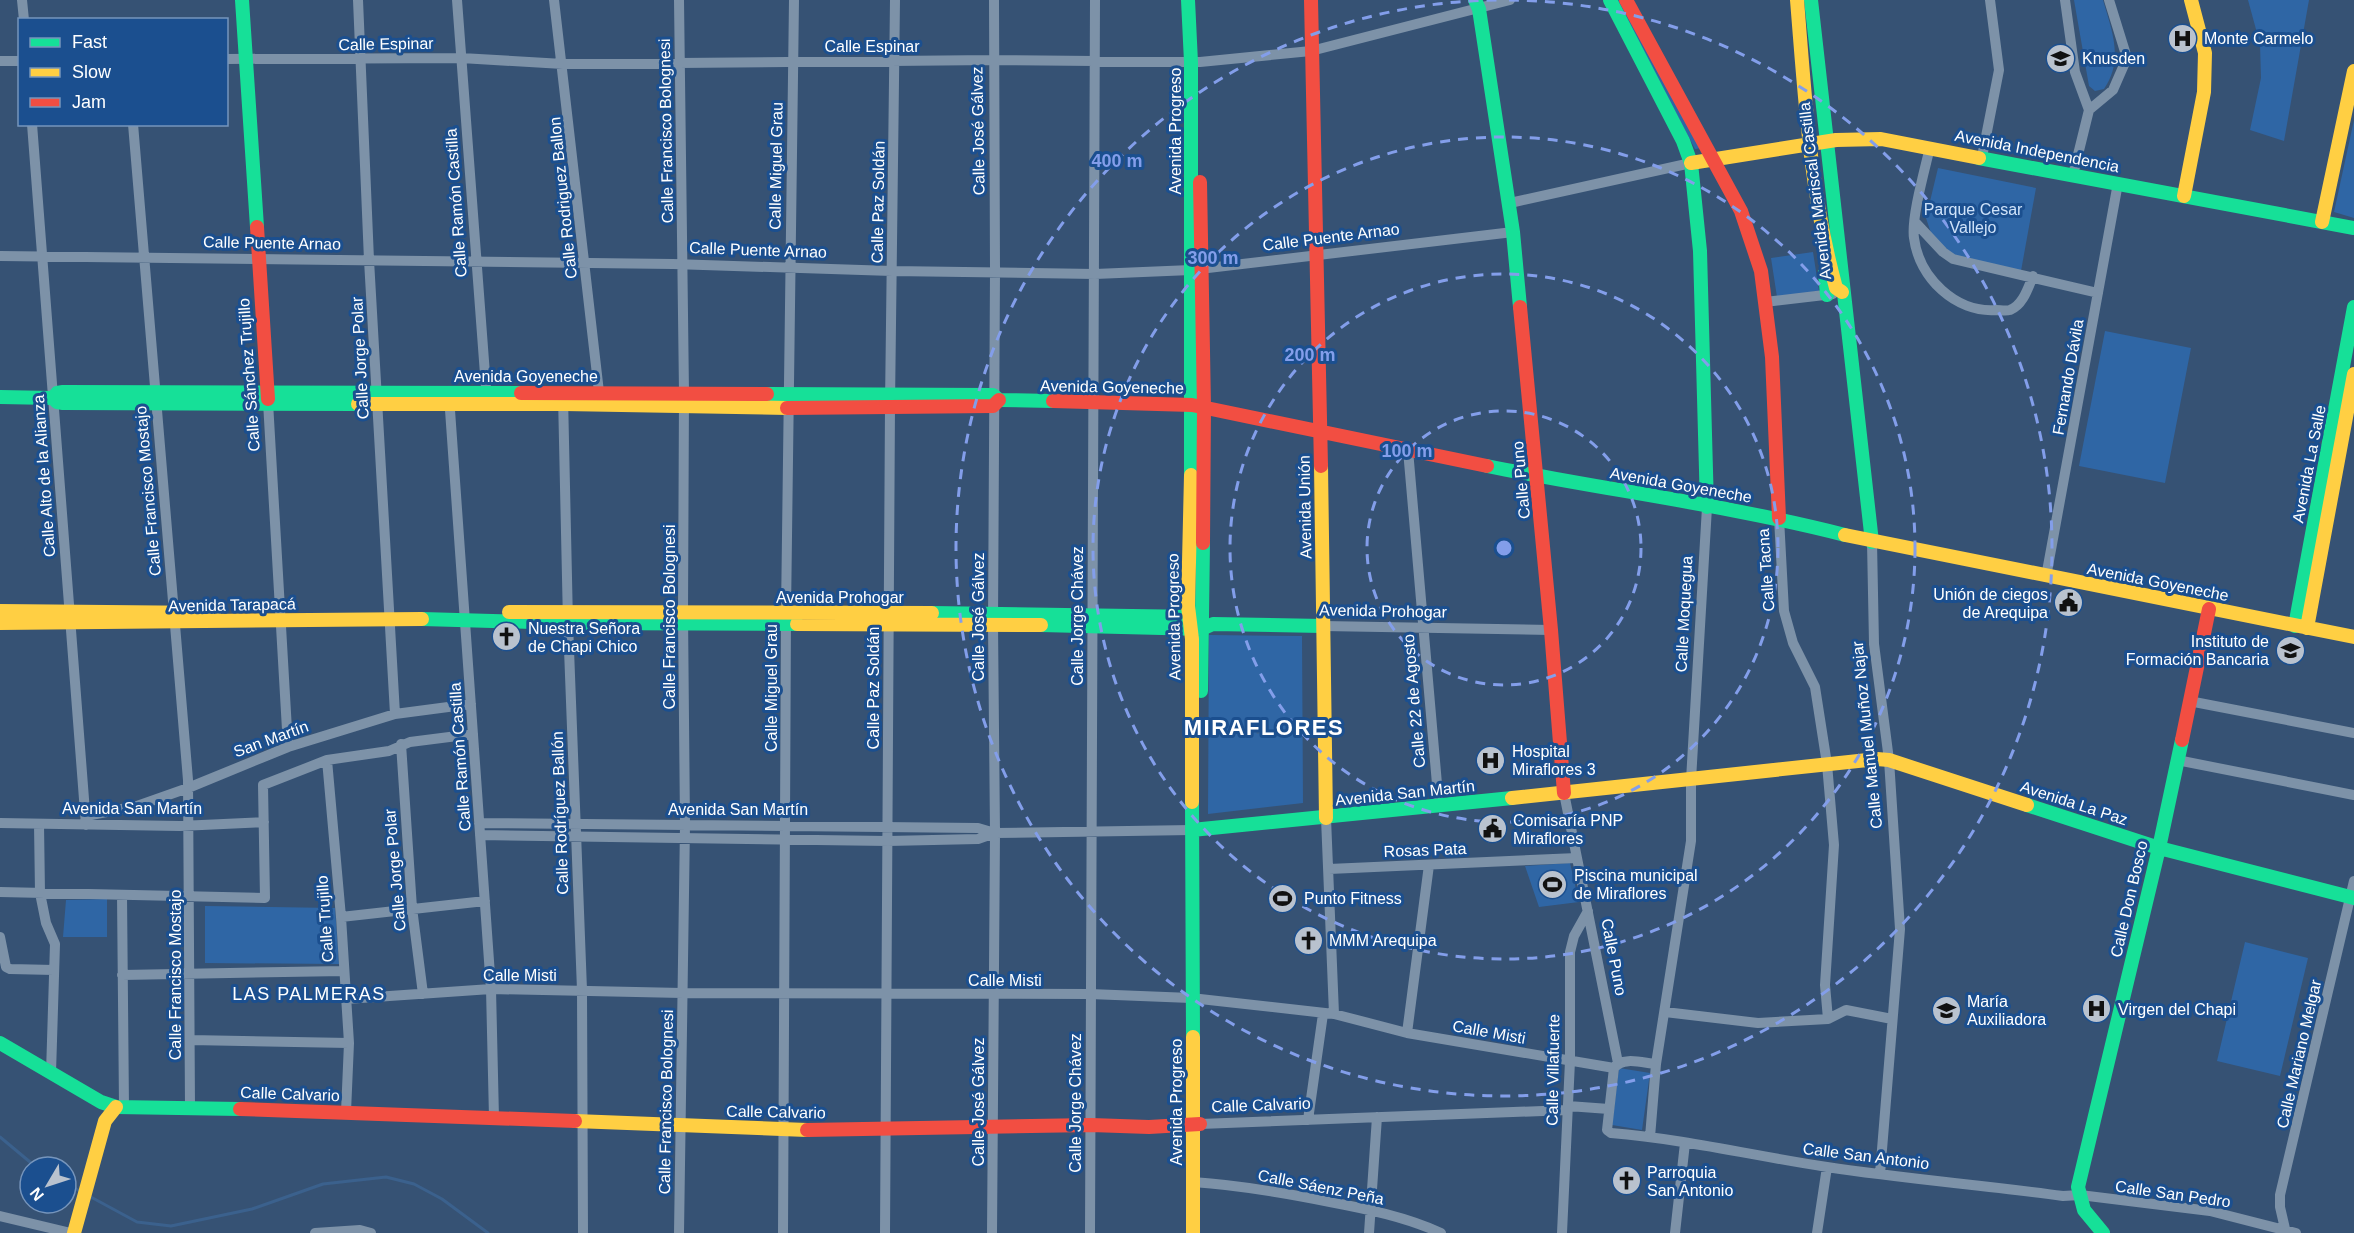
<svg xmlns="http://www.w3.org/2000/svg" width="2354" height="1233" font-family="Arial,sans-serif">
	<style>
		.green { fill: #2f66a5 }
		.water { fill: #3b618d }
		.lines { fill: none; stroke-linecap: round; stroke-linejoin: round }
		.stream { stroke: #3b618d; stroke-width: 3 }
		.street { stroke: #7d92a8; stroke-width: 10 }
		.fast { stroke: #16e098; stroke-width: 14 }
		.slow { stroke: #ffcf43; stroke-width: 14 }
		.jam { stroke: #f24e42; stroke-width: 14 }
		.ring { fill: none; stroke: #839eea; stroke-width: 3; stroke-dasharray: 10 8 }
		.labels { text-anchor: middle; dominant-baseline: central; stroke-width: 6; stroke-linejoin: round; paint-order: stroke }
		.poi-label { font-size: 16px; fill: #fff; stroke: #1b4f8f; text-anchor: start }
		.street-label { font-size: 16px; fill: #fff; stroke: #1b4f8f }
		.park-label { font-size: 16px; fill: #cfe3fa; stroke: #1b4f8f }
		.neighbourhood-label { font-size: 18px; letter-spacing: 1.5px; fill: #fff; stroke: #1b4f8f }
		.district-label { font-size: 22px; font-weight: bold; letter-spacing: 1.5px; fill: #fff; stroke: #1b4f8f }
		.centre { fill: #839eea; stroke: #1b4f8f; stroke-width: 3 }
		.ring-label { font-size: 18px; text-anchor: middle; font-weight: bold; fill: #839eea; stroke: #1b4f8f; stroke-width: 6; stroke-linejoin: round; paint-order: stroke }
	</style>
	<rect width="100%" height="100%" fill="#365274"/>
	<path class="green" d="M 1616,0 L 1625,0 L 1702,148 L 1695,149 Z
		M 2074,0 L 2103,0 C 2112,31 2124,60 2104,89 L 2095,91 L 2089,86 Z
		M 2248,0 L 2309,0 L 2284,141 L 2250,130 L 2261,78 L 2260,44 Z
		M 2354,120 L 2354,218 L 2334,212 Z
		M 1938,168 L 2036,188 L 2021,271 L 1957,258 L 1932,236 L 1926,218 Z
		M 1813,252 L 1819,291 L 1777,297 L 1771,258 Z
		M 2105,331 L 2191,348 L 2165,483 L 2079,466 Z
		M 1209,635 L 1302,636 L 1303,803 L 1208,814 Z
		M 1570,863 L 1579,902 L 1539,907 L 1525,866 Z
		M 107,899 L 107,937 L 63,937 L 66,900 Z
		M 205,906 L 335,908 L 339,964 L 205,963 Z
		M 2245,942 L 2308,958 L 2280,1076 L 2217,1061 Z
		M 1619,1068 L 1650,1073 L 1642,1130 L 1612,1125 Z"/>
	<path class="water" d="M 1262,720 L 1269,726 L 1268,734 L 1264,733 L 1263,736 L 1261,733 L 1257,734 L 1255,729 L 1259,721 Z"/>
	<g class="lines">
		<path class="stream" d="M 0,1137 L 36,1167
			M 66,1183 L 83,1193
			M 89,1196 L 137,1222 L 171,1226 L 252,1209 L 323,1184 L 386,1177 L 414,1184 L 442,1199 L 488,1233"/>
		<path class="street" d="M 22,0 L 24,20
			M 358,0 L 369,260 L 395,714
			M 457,0 L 487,401
			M 554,0 L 599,392
			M 679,0 L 684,393 L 683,614 L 685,825 L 679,1233
			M 2065,0 L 2075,72 L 2089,110 L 2073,175
			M 226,59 L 461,58 L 563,64 L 993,60 L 1200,62 L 1311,51 L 1510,0
			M 0,61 L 20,61
			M 2089,110 L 2113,90 L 2127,58 L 2109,0
			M 32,124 L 86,825
			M 133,124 L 188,780 L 190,1107
			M 1930,147 C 1925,169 1911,218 1914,238 C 1919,278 1956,313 1996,310 C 2000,310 2006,311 2010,310 C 2023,305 2028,288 2033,276
			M 1982,157 L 1999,70 L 1990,0
			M 1510,203 L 1691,163
			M 1915,222 L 1943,252 L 1953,259 L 2098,293
			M 0,256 L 673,264 L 892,271 L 1095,274 L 1191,270 L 1513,232
			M 1765,302 L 1833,294
			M 449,396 L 491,989 L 494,1118
			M 563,396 L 568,623 L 582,990 L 583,1233
			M 268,402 L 288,747
			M 1408,450 L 1439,807
			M 1779,518 L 1784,611 L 1793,643 L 1815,687 L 1827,764 L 1834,845 L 1825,985 L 1828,1019
			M 1872,542 L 1874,644 L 1889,760 L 1900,929 L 1880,1174
			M 2046,577 L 2118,183
			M 1323,626 L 1551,630
			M 2189,701 L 2354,733
			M 401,744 L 412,908 L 423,994
			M 327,760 L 341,917 L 349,1043 L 346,1112
			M 2177,760 L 2354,795
			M 1564,793 L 1618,1063
			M 86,816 L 137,806 L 188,788 L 288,747 L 395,714 L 471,704
			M 1326,818 L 1334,1014
			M 0,823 L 180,826 L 264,822
			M 479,823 L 978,828 L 995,833 L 1192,830
			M 39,824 L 40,893 L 46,923 L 55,944 L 51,1073
			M 480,835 L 888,841 L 978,839 L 995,833
			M 1329,869 L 1577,858
			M 0,892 L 265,898 L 263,785 L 327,760 L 389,751 L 410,742 L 473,734
			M 122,895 L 124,1107
			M 341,917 L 485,901
			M 0,937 L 6,967 L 10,969 L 54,970
			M 122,975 L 344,971
			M 346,999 L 491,989 L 682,993 L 1090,994 L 1191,998 L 1334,1014 L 1407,1033 L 1614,1068
			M 1665,1012 L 1758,1023 L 1828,1019 L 1846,1010 L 1892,1019
			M 1407,1033 L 1429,865
			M 190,1040 L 349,1043
			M 1656,1064 C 1643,1063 1623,1056 1614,1068 L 1607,1130 L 1611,1133 C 1684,1139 1755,1156 1827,1167 C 1905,1179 1984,1185 2063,1196 L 2080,1195 L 2210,1211 L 2296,1233
			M 1568,1106 L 1609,1109
			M 1308,1120 L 1323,1014
			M 1200,1124 L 1568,1110
			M 1650,1137 L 1656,1064 L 1691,841 L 1691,780 L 1707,507
			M 1193,1182 C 1239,1185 1285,1193 1330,1202 C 1367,1209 1406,1217 1441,1233
			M 0,1216 L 71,1233
			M 315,1233 L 360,1230 L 371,1233
			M 783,1233 L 786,613 L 794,0
			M 885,1233 L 890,405 L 895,0
			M 992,1233 L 995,833 L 993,624 L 995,272 L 994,0
			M 1090,1233 L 1095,0
			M 1369,1233 L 1377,1117
			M 1562,1233 L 1570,1061 L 1570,952 L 1574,936 L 1588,911
			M 1675,1233 L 1685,1143
			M 1817,1233 L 1827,1167
			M 2286,1233 L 2280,1207 L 2280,1195 L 2354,881"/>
		<path class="fast" d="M 242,0 L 257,227
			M 1188,0 L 1191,62 L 1191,475
			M 1475,0 L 1479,9 L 1513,232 L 1520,307
			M 1610,0 L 1683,141 L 1691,163 L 1700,251 L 1707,507
			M 1811,0 L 1872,542
			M 1979,158 L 2354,228
			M 1825,273 L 1827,295
			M 767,394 L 993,395 L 999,400 L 1053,401
			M 0,397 L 53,398 L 57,402 L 63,403 L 358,404
			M 53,398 L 57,393 L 63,392 L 521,393
			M 1487,466 C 1606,490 1728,505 1845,535
			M 932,613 L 1198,617
			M 422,619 L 568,623 L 797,624
			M 1041,625 L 1202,629 L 1213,624 L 1323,626
			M 2295,626 L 2354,307
			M 1201,691 L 1203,543
			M 1192,802 L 1193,1037
			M 2027,805 L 2159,848 L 2354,898
			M 1192,830 L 1512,798
			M 0,1043 L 101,1102 L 116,1107 L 240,1109
			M 2103,1233 L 2084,1210 L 2078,1187 L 2159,848 L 2182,740"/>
		<path class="slow" d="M 1797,0 C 1805,97 1810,194 1836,288 L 1842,292
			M 1691,163 L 1836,140 L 1881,139 L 1979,158
			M 2184,196 L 2204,92 L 2205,53 L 2191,0
			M 2322,222 L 2354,71
			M 358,404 L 564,404 L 787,408
			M 1321,466 L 1326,818
			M 1191,475 L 1188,606 L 1192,639 L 1192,802
			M 1845,535 L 2354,637
			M 0,611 L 214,613
			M 509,612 L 932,613
			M 0,623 L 422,619
			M 797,624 L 1041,625
			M 2307,628 L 2354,374
			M 1512,798 L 1877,759 L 1889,760 L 2027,805
			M 1193,1037 L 1193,1233
			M 575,1121 L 807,1130
			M 74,1233 L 105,1121 L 116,1107"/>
		<path class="jam" d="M 1311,0 L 1321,466
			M 1626,0 L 1741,211 L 1761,271 L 1772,357 L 1779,518
			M 1200,182 L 1204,407 L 1203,543
			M 257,227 L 268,399
			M 1520,307 L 1551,630 L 1564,793
			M 521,393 L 767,394
			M 1053,401 L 1192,405 L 1487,466
			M 787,408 L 993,406 L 999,400
			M 2182,740 L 2209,609
			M 240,1109 L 575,1121
			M 807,1130 L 1091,1125 L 1149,1127 L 1200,1124"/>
	</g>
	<g class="ring">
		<circle cx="1504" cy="548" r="137"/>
		<circle cx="1504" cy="548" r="274"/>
		<circle cx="1504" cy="548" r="411"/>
		<path d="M1509 0A548 548 0 1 1 1499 0"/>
	</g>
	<defs>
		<symbol id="hospital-disc" viewBox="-11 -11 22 22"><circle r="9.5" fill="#b9c2ce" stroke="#1b4f8f"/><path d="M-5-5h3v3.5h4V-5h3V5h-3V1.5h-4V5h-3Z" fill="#111"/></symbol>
		<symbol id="university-disc" viewBox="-11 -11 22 22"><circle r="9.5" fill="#b9c2ce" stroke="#1b4f8f"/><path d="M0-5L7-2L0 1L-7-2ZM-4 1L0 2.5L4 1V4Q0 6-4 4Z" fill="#111"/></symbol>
		<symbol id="civic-disc" viewBox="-11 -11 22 22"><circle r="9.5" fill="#b9c2ce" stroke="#1b4f8f"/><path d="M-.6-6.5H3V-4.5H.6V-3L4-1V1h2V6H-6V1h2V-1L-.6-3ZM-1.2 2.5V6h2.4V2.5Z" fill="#111"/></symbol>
		<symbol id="church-disc" viewBox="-11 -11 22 22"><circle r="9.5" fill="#b9c2ce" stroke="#1b4f8f"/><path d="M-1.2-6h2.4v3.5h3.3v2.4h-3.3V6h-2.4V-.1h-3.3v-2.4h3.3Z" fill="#111"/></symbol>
		<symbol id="stadium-disc" viewBox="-11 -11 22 22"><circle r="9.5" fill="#b9c2ce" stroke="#1b4f8f"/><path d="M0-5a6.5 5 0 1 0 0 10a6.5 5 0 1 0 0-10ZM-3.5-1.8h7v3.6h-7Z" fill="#111"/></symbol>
	</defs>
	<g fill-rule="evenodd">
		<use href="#hospital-disc" x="2166" y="22" width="33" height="33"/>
		<use href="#university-disc" x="2044" y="42" width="33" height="33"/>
		<use href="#civic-disc" x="2052" y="586" width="33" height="33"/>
		<use href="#church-disc" x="490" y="620" width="33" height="33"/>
		<use href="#university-disc" x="2274" y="634" width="33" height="33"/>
		<use href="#hospital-disc" x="1474" y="744" width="33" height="33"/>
		<use href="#civic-disc" x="1476" y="812" width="33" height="33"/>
		<use href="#stadium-disc" x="1536" y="868" width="33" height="33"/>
		<use href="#stadium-disc" x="1266" y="882" width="33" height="33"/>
		<use href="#church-disc" x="1292" y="924" width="33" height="33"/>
		<use href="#hospital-disc" x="2080" y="992" width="33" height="33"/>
		<use href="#university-disc" x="1930" y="994" width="33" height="33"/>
		<use href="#church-disc" x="1610" y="1164" width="33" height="33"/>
	</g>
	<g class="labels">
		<g class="poi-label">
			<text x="2204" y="38">Monte Carmelo</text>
			<text x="2082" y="58">Knusden</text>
			<text x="2048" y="594" text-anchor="end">Unión de ciegos<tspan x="2048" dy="18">de Arequipa</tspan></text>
			<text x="528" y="628">Nuestra Señora<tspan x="528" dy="18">de Chapi Chico</tspan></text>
			<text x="2269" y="641" text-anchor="end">Instituto de<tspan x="2269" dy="18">Formación Bancaria</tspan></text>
			<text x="1512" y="751">Hospital<tspan x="1512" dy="18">Miraflores 3</tspan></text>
			<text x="1513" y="820">Comisaría PNP<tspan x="1513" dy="18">Miraflores</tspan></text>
			<text x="1574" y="875">Piscina municipal<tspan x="1574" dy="18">de Miraflores</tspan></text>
			<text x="1304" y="898">Punto Fitness</text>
			<text x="1329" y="940">MMM Arequipa</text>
			<text x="1967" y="1001">María<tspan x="1967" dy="18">Auxiliadora</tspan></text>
			<text x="2118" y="1009">Virgen del Chapi</text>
			<text x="1647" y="1172">Parroquia<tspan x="1647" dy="18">San Antonio</tspan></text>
		</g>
		<g class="street-label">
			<text transform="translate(386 44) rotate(-1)">Calle Espinar</text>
			<text x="872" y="46">Calle Espinar</text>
			<text transform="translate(666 131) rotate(-91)">Calle Francisco Bolognesi</text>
			<text transform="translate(978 131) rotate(-91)">Calle José Gálvez</text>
			<text transform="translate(1175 131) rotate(-90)">Avenida Progreso</text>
			<text transform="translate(2037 151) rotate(11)">Avenida Independencia</text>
			<text transform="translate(776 166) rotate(-89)">Calle Miguel Grau</text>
			<text transform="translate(1815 191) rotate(-97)">Avenida Mariscal Castilla</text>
			<text transform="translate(563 198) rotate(-96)">Calle Rodriguez Ballon</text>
			<text transform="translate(878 202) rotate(-89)">Calle Paz Soldán</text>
			<text transform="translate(456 203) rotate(-94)">Calle Ramón Castilla</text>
			<text transform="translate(1331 237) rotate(-7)">Calle Puente Arnao</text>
			<text transform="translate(272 243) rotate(1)">Calle Puente Arnao</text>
			<text transform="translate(758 250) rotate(2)">Calle Puente Arnao</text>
			<text transform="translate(360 358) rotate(-93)">Calle Jorge Polar</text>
			<text transform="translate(249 375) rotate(-94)">Calle Sánchez Trujillo</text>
			<text x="526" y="376">Avenida Goyeneche</text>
			<text transform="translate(2068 377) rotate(-80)">Fernando Dávila</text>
			<text transform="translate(1112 387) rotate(1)">Avenida Goyeneche</text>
			<text transform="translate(2309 464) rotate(-79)">Avenida La Salle</text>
			<text transform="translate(44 476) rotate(-94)">Calle Alto de la Alianza</text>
			<text transform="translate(1521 480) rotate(-95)">Calle Puno</text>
			<text transform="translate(1681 485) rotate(10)">Avenida Goyeneche</text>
			<text transform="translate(148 491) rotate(-95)">Calle Francisco Mostajo</text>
			<text transform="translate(1305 507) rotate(-91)">Avenida Unión</text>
			<text transform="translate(1766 570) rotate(-94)">Calle Tacna</text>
			<text transform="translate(2158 582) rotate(11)">Avenida Goyeneche</text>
			<text x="840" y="597">Avenida Prohogar</text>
			<text transform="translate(232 605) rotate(-1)">Avenida Tarapacá</text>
			<text transform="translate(1383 611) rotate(1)">Avenida Prohogar</text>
			<text transform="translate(1684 614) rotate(-87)">Calle Moquegua</text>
			<text transform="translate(1077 616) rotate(-90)">Calle Jorge Chávez</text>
			<text transform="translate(669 617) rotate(-90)">Calle Francisco Bolognesi</text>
			<text transform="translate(978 617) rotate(-90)">Calle José Gálvez</text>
			<text transform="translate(1174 617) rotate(-91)">Avenida Progreso</text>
			<text transform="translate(771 688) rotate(-90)">Calle Miguel Grau</text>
			<text transform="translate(873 688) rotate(-90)">Calle Paz Soldán</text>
			<text transform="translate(1414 701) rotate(-95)">Calle 22 de Agosto</text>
			<text transform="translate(1867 735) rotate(-96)">Calle Manuel Muñoz Najar</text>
			<text transform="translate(271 739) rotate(-20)">San Martín</text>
			<text transform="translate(460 757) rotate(-94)">Calle Ramón Castilla</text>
			<text transform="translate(1405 793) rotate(-6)">Avenida San Martín</text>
			<text transform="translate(2074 803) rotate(18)">Avenida La Paz</text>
			<text x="132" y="808">Avenida San Martín</text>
			<text x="738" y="809">Avenida San Martín</text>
			<text transform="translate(560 813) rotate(-92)">Calle Rodríguez Ballón</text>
			<text transform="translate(1425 850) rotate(-2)">Rosas Pata</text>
			<text transform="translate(395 870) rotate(-95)">Calle Jorge Polar</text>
			<text transform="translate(2129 899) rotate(-77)">Calle Don Bosco</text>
			<text transform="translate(325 919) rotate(-94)">Calle Trujillo</text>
			<text transform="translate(1614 957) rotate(79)">Calle Puno</text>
			<text transform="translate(175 975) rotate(-90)">Calle Francisco Mostajo</text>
			<text x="520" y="975">Calle Misti</text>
			<text x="1005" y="980">Calle Misti</text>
			<text transform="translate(1489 1032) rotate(10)">Calle Misti</text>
			<text transform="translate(2299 1054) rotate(-77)">Calle Mariano Melgar</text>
			<text transform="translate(1553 1070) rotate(-89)">Calle Villafuerte</text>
			<text transform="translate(290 1094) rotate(2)">Calle Calvario</text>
			<text transform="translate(666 1102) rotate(-89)">Calle Francisco Bolognesi</text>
			<text transform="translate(978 1102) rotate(-90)">Calle José Gálvez</text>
			<text transform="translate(1176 1102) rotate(-90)">Avenida Progreso</text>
			<text transform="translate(1075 1103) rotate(-90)">Calle Jorge Chávez</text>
			<text transform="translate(1261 1105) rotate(-2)">Calle Calvario</text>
			<text transform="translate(776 1112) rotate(1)">Calle Calvario</text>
			<text transform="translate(1866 1156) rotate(7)">Calle San Antonio</text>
			<text transform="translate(1321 1187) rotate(11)">Calle Sáenz Peña</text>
			<text transform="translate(2173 1194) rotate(8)">Calle San Pedro</text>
		</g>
		<g class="park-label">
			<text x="1973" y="209">Parque Cesar<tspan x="1973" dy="18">Vallejo</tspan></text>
		</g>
		<g class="neighbourhood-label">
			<text x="309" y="994">LAS PALMERAS</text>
		</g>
		<g class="district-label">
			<text x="1264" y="727">MIRAFLORES</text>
		</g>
	</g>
	<circle cx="1504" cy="548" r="9" class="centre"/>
	<g class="ring-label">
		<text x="1117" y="167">400 m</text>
		<text x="1213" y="264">300 m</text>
		<text x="1310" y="361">200 m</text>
		<text x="1407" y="457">100 m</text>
	</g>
	<rect x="18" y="18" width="210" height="108" fill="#1b4f8f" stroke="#7695bc" stroke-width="1.5"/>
	<rect x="30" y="38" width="30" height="9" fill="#16e098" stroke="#7695bc" stroke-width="1.5"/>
	<text x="72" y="48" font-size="18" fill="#ffffff">Fast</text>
	<rect x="30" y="68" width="30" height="9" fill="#ffcf43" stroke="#7695bc" stroke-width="1.5"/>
	<text x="72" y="78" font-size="18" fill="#ffffff">Slow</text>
	<rect x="30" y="98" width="30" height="9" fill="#f24e42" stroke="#7695bc" stroke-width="1.5"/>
	<text x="72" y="108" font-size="18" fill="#ffffff">Jam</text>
	<g transform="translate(48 1185) rotate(231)"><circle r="28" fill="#1b4f8f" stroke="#7695bc" stroke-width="1.5"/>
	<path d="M0-4.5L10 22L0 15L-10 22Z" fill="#b9c2ce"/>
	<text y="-9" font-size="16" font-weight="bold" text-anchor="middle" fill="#ffffff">N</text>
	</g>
</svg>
